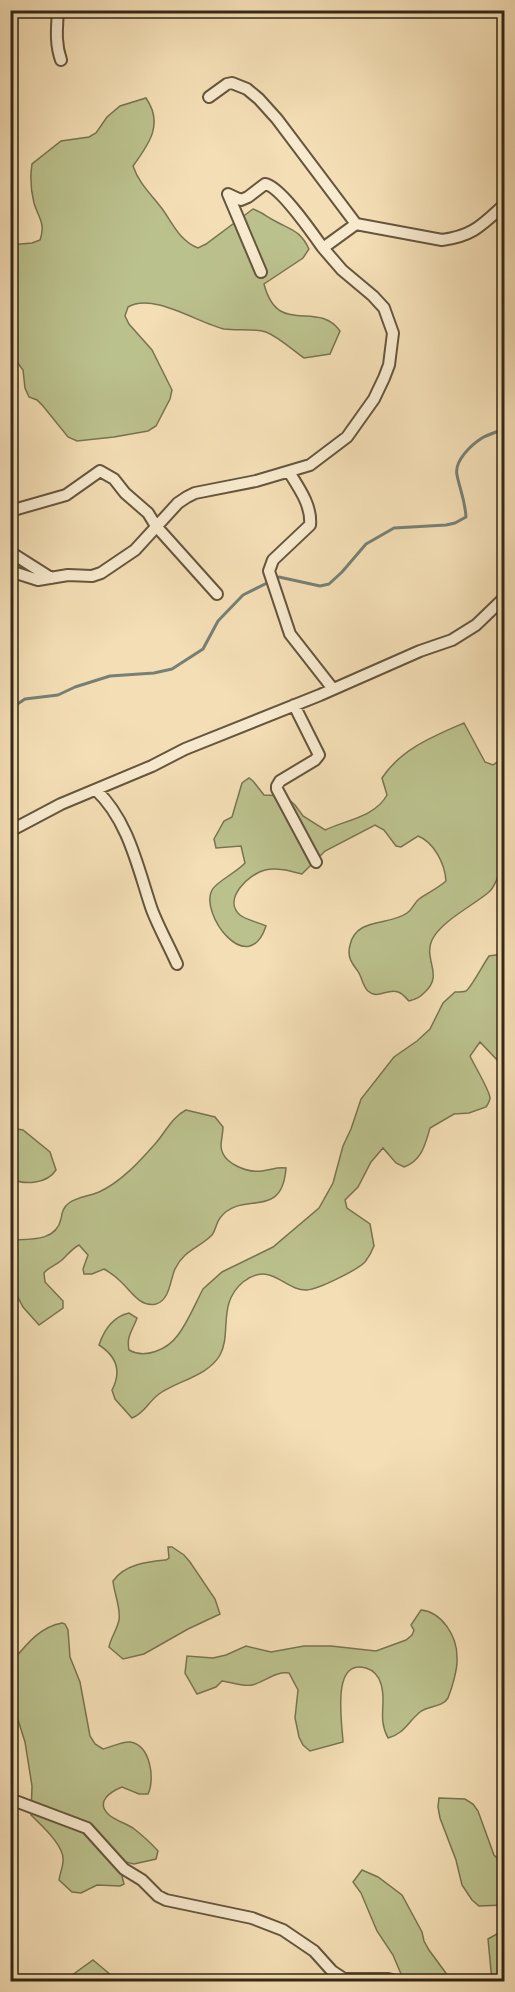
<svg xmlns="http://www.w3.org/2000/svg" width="515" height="1992" font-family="'Old Standard TT',serif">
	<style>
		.green { fill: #bbc18d; stroke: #787451; stroke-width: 1.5 }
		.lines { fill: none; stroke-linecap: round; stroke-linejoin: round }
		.stream { stroke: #758076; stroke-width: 3 }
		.street-casing { stroke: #65563d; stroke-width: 14 }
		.street { stroke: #f8eacf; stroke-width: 10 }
	</style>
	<rect width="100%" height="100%" fill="#f4deb5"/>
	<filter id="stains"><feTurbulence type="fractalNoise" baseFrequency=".00333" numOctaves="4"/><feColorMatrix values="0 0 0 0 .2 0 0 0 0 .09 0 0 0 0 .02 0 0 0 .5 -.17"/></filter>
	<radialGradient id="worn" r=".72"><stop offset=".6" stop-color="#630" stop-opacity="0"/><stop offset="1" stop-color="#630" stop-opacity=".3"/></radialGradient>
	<path class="green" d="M 146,98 C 164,124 149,144 133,166 C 139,184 152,195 163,210 C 173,224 180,241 198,248 L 206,244 L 253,209 C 262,212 267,217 275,221 C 291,230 300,230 309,249 L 303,258 L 264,284 C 278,338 317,299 340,331 L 330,354 L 304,358 C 294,351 277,336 266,332 C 253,328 238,331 224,329 C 198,323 153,292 128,307 L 125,316 L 129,324 L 152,350 L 172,390 L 170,399 L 156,426 L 148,431 L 114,437 L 77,441 L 68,437 L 43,406 L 37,400 L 29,397 L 25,388 L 23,370 L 11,354 L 10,245 L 32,243 L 40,240 C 46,223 38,217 34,203 C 31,191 30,176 32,164 L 61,141 L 89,137 L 96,133 L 107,117 L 120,106 Z
		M 464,723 L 485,762 L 493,765 L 500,760 L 504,760 L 504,864 C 498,872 497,885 489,892 C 474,905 441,921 432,940 C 423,959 444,975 425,992 C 420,997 417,999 409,1001 C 406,998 402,993 398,992 C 387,988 378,1000 368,991 C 362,985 362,976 357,970 C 351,962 347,956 350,945 C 356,917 389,926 407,913 C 413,909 414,903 419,899 C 428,893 438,888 446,881 C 445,864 434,842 418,836 L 401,847 L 396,846 L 384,830 L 375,825 L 325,851 L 302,874 C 291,871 277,867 265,870 C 249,874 222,899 240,915 C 246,920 258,922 266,926 C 248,980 199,913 212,890 C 216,882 237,872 245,863 L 241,846 L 216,848 L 214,839 L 224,821 L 232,817 L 242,783 L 249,778 L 253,781 L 264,795 L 285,796 L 295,805 L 303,816 L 325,830 C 346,820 375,817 387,795 L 382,778 C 401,749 434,736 464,723 Z
		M 502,954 L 504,959 L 504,1073 L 498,1061 L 480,1042 L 470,1056 C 474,1065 490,1091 490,1098 C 490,1101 488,1104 486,1107 L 469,1113 L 454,1114 L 430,1128 C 425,1145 422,1160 404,1167 L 396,1163 L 383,1148 L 371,1162 L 358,1187 L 345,1200 L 347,1208 L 370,1224 L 374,1246 C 372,1251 369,1257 365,1262 C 357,1270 319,1289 307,1290 C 284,1291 271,1260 243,1282 C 217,1304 232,1333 220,1355 C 208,1376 177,1381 159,1394 C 148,1402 145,1413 132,1418 L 115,1399 L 112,1390 C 122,1371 116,1356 99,1345 C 104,1330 112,1317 129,1313 L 137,1318 C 133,1330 126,1336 129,1350 C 145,1359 167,1350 178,1335 C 188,1322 195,1304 203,1289 L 222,1272 L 273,1247 L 319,1208 L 333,1183 L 343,1146 L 351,1129 L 361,1099 L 394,1057 L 417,1041 L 430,1029 L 443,1003 L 455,992 C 459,992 463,992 466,991 C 471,988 484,963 489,956 Z
		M 186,1110 L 215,1117 L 223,1127 C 223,1134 221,1140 221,1146 C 222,1164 248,1173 262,1171 C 272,1170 275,1167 286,1168 C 282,1222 242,1189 220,1218 C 216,1223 216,1230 212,1235 C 199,1248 184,1250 175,1269 C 170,1280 170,1300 156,1304 C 139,1308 130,1289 119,1280 C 115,1276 109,1272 104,1269 L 92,1274 L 84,1274 L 83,1269 L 88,1255 L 79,1245 C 72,1249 69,1253 64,1258 C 58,1265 49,1266 44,1273 L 45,1282 L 63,1301 L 63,1308 L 39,1325 L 23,1307 L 11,1284 L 11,1240 C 29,1239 56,1242 61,1219 C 62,1213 63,1207 69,1203 C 77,1197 90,1196 99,1192 C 121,1182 140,1161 155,1144 C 165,1133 172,1117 186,1110 Z
		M 11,1128 L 23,1130 L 50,1152 L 56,1170 C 47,1184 25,1185 11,1179 Z
		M 168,1547 L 172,1547 L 184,1555 L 190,1562 L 215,1599 L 220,1614 L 188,1629 L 144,1654 L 123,1659 L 109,1647 C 111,1637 117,1630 119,1620 C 121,1608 114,1593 113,1581 C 125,1564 147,1562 166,1560 L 169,1558 Z
		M 421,1610 C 442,1612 457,1636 457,1657 C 458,1668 452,1688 448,1698 C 442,1708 428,1705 420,1712 C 408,1722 404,1734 388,1738 C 377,1718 387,1702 381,1684 C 379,1676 373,1670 366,1668 C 331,1658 342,1722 343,1742 L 310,1751 L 303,1745 L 299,1737 L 295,1718 L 298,1690 L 289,1673 C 275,1671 265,1682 252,1685 C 243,1687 231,1682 222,1681 L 216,1687 L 197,1694 L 185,1673 L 187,1656 L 213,1658 L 226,1655 L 246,1646 L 271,1652 L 304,1646 L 331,1646 L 376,1651 L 406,1640 L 412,1635 L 414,1630 L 411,1625 Z
		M 62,1623 L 65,1624 L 68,1630 L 70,1657 L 80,1682 L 90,1736 L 95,1744 L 103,1749 C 111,1747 123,1741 130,1742 C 151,1745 155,1780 148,1794 L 139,1794 L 122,1787 C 112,1791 95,1801 108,1814 C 114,1820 125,1823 133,1828 C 142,1835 150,1842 158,1851 L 156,1859 L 134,1864 L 126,1862 L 121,1872 L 124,1884 L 120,1886 L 97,1885 L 81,1893 L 72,1892 L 59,1880 C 60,1873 63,1867 63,1861 C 65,1846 41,1825 31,1815 L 32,1786 L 25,1742 L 11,1698 L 11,1663 C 25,1646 39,1627 62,1623 Z
		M 439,1798 L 465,1799 L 473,1804 L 478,1811 L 494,1855 L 501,1862 L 504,1861 L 504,1905 L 479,1906 L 472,1900 L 462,1885 L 456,1860 L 440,1818 L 438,1807 Z
		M 362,1870 L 378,1877 L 402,1895 L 422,1932 L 424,1941 L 429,1950 L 451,1980 L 457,1981 L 404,1981 L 393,1955 L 377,1931 L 361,1893 L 353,1882 Z
		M 504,1930 L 504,1981 L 492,1981 L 488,1939 Z
		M 93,1960 L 118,1981 L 64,1981 Z"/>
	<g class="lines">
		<path class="stream" d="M 275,579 L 279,577 L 320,586 L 329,584 L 342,572 L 366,544 L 394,528 L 446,525 L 455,523 L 466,517 C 465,500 460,490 457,475 C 454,461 471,445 482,438 C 489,434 497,432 504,429
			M 10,709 L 25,699 L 58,695 L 75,687 L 110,676 L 154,673 L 172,669 L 203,649 L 218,621 L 243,595 L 269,582"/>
		<defs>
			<path id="street" d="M 58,10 C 57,28 55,43 61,60
				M 209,97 L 227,84 L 232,83 L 247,89 L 259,99 L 277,119 L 356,224
				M 261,272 L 228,194 L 241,200 L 248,197 L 265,184 C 280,186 313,234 323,248
				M 289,472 C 299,488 312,506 310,525 L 273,560 L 269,571 L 290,634 L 333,689
				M 10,511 L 66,495 L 100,471 L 114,479 L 125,493 L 148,513 L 156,526 L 217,594
				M 10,552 L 51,578
				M 10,571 L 38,580 L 68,575 L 92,576 L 101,573 L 135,550 L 178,503 L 187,497 L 195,493 L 256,481 L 310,465 L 347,437 L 374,399 L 384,378 L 389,365 L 393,333 L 384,308 L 373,296 L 342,270 L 323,248 L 356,224 L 442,240 C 473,236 482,225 504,205
				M 294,705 L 319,755 L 315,760 L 280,781 L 277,786 L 277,789 L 316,862
				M 96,790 C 129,821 138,869 152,910 C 159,928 169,946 177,964
				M 10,831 L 61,804 L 152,766 L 185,749 L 320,695 L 420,651 L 452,640 L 476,625 L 504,598
				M 10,1799 L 87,1828 L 124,1869 L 142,1880 L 158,1896 L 166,1900 L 252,1918 L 283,1930 L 314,1951 L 332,1971 L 344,1979 L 388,1979 L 400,1982"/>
		</defs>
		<use href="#street" class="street-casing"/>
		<use href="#street" class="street"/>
	</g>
	<rect width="515" height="1992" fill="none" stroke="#f4deb5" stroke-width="36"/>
	<rect x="12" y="12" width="491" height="1968" fill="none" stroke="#352815" stroke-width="3"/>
	<rect x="18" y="18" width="479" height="1956" fill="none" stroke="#352815" stroke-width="1.5"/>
	<rect width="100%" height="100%" filter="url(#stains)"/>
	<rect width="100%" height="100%" fill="url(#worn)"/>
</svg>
